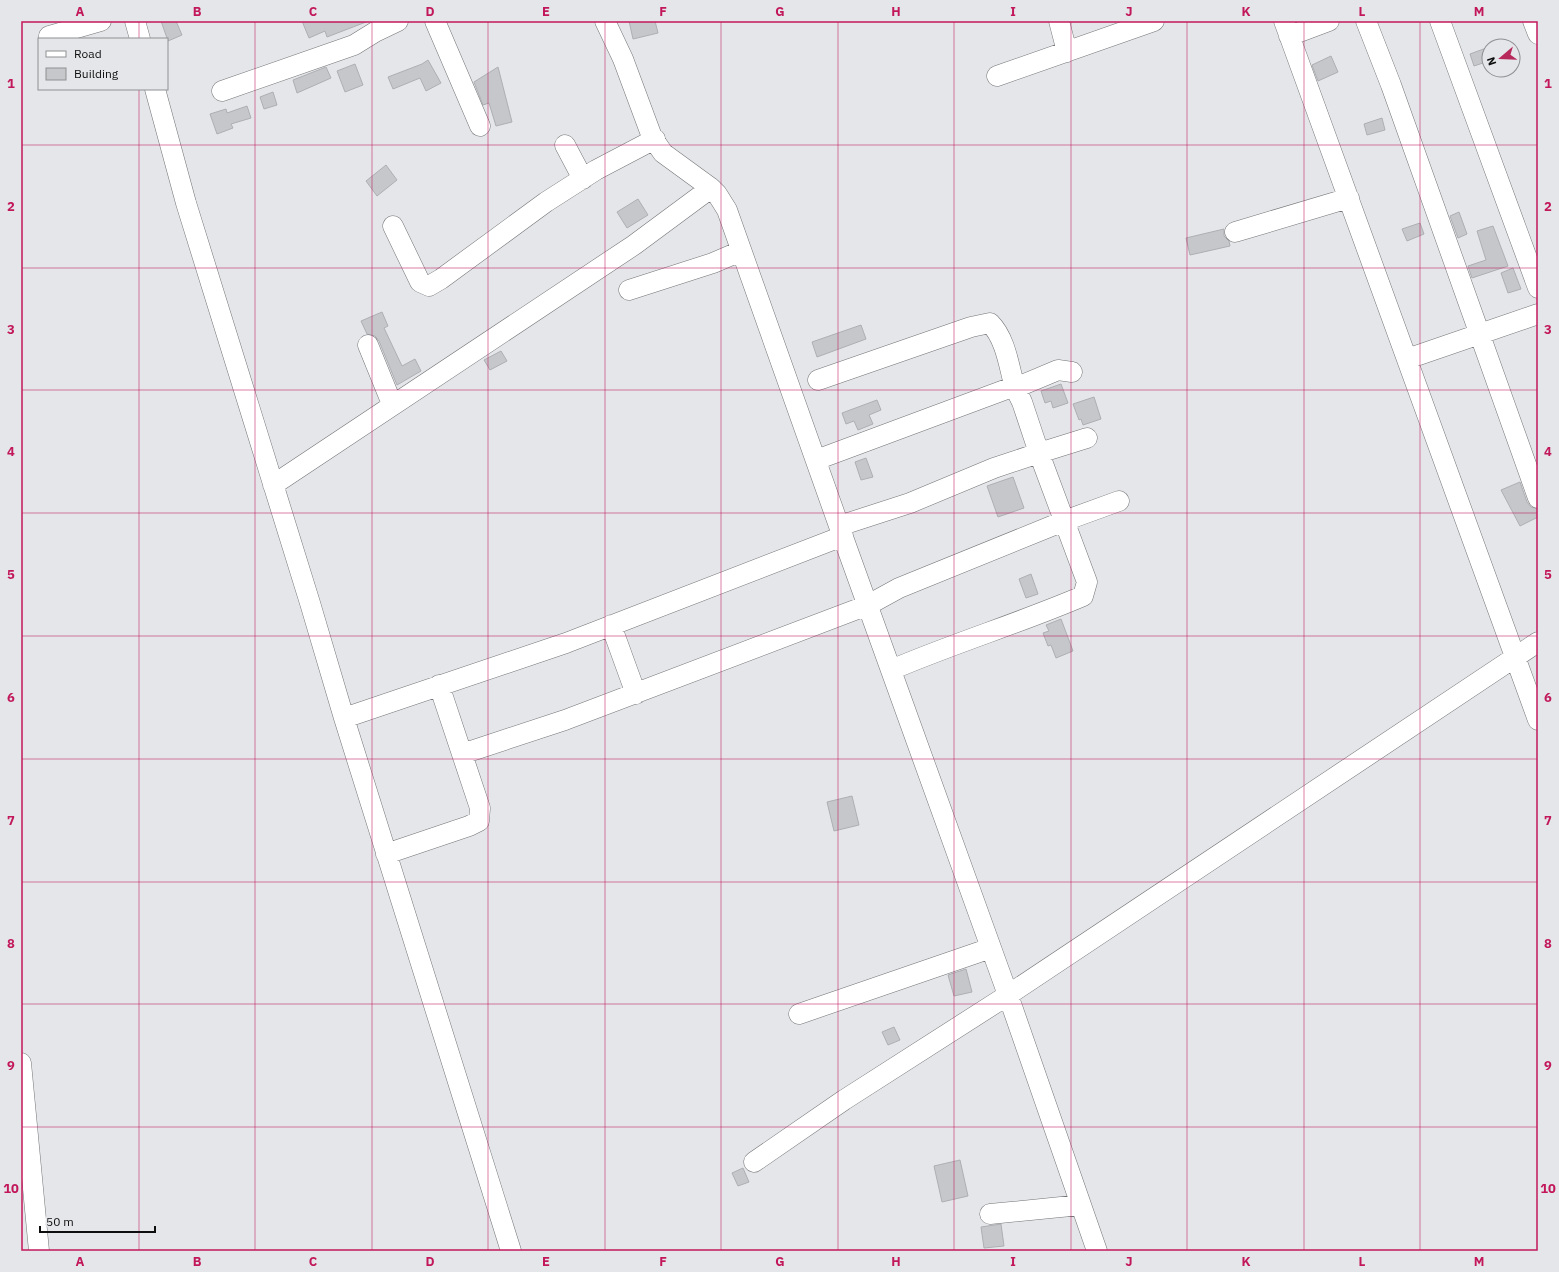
<svg xmlns="http://www.w3.org/2000/svg" width="1559" height="1272" font-family="'IBM Plex Sans',sans-serif">
	<style>
		.building { fill: #c5c7ca; stroke: #adafb2 }
		.lines { fill: none; stroke-linecap: round; stroke-linejoin: round }
		.minor-casing { stroke: #737476; stroke-width: 21 }
		.minor { stroke: #fff; stroke-width: 20 }
		.grid { fill: none; stroke: #c2185b; stroke-width: 1; stroke-opacity: 0.55 }
		.neatline { fill: none; stroke: #c2185b; stroke-width: 1.5 }
		.grid-label { font-size: 13px; text-anchor: middle; font-weight: bold; fill: #c2185b }
	</style>
	<rect width="100%" height="100%" fill="#e4e6e9"/>
	<path class="building" d="M 161,21 L 176,21 L 182,35 L 168,41 Z
		M 302,21 L 366,21 L 366,22 L 327,37 L 325,31 L 309,38 Z
		M 629,21 L 655,21 L 658,33 L 633,39 Z
		M 1489,47 L 1489,61 L 1474,66 L 1470,54 Z
		M 1331,56 L 1338,72 L 1318,81 L 1312,65 Z
		M 428,60 L 441,83 L 426,91 L 420,78 L 393,89 L 388,77 L 422,64 Z
		M 355,64 L 363,85 L 345,92 L 337,71 Z
		M 326,67 L 331,78 L 297,93 L 293,80 Z
		M 498,67 L 512,122 L 496,126 L 489,103 L 483,105 L 474,82 Z
		M 273,92 L 277,105 L 264,109 L 260,97 Z
		M 247,106 L 251,118 L 231,124 L 233,128 L 217,134 L 210,114 L 226,109 L 227,113 Z
		M 1382,118 L 1385,130 L 1367,135 L 1364,124 Z
		M 386,165 L 397,180 L 377,196 L 366,181 Z
		M 638,199 L 648,215 L 627,228 L 617,212 Z
		M 1459,212 L 1467,234 L 1458,238 L 1450,216 Z
		M 1420,223 L 1424,234 L 1407,241 L 1402,229 Z
		M 1493,226 L 1508,266 L 1472,278 L 1468,266 L 1486,260 L 1477,231 Z
		M 1224,229 L 1224,236 L 1229,241 L 1230,246 L 1190,255 L 1186,238 Z
		M 1513,268 L 1521,289 L 1508,293 L 1501,273 Z
		M 382,312 L 388,326 L 384,328 L 402,366 L 415,359 L 421,371 L 397,385 L 379,341 L 375,336 L 367,334 L 361,321 Z
		M 861,325 L 866,339 L 817,357 L 812,342 Z
		M 501,351 L 507,361 L 490,370 L 484,360 Z
		M 1061,384 L 1068,403 L 1053,408 L 1051,401 L 1045,403 L 1041,391 Z
		M 1094,397 L 1101,419 L 1083,425 L 1081,419 L 1079,420 L 1073,404 Z
		M 877,400 L 881,410 L 869,415 L 873,424 L 858,430 L 854,421 L 846,424 L 842,413 Z
		M 866,458 L 873,477 L 861,480 L 855,462 Z
		M 1013,477 L 1024,508 L 998,517 L 987,486 Z
		M 1520,482 L 1527,502 L 1531,507 L 1538,509 L 1538,517 L 1520,526 L 1501,490 Z
		M 1031,574 L 1038,594 L 1026,598 L 1019,579 Z
		M 1061,619 L 1073,651 L 1056,658 L 1051,645 L 1048,646 L 1043,633 L 1049,631 L 1046,625 Z
		M 852,796 L 859,825 L 834,831 L 827,802 Z
		M 966,969 L 972,992 L 954,996 L 948,975 Z
		M 894,1027 L 900,1040 L 888,1045 L 882,1032 Z
		M 960,1160 L 968,1196 L 942,1202 L 934,1166 Z
		M 743,1168 L 749,1182 L 738,1186 L 732,1173 Z
		M 1001,1224 L 1004,1246 L 984,1248 L 981,1227 Z"/>
	<g class="lines">
		<defs>
			<path id="minor" d="M 135,21 L 140,39
				M 435,21 L 480,126
				M 605,21 L 623,59 L 652,137 L 663,153 L 711,188 L 717,194 L 727,210 L 839,526 L 1008,995 L 1097,1251
				M 1059,21 L 1067,52
				M 1284,21 L 1538,720
				M 1366,21 L 1391,85 L 1538,498
				M 1440,21 L 1538,288
				M 1533,21 L 1538,34
				M 49,36 L 101,21
				M 1289,36 L 1329,21
				M 997,76 L 1154,21
				M 155,89 L 186,203 L 310,603 L 344,718 L 511,1251
				M 222,91 L 354,45 L 375,32 L 398,21
				M 565,145 L 583,179
				M 393,226 L 420,282 L 429,286 L 441,279 L 546,202 L 596,170 L 655,139
				M 1235,232 L 1349,198
				M 629,290 L 713,263 L 741,251
				M 368,345 L 392,404
				M 1407,359 L 1538,314
				M 818,380 L 971,327 L 990,323 C 1006,339 1009,367 1015,388 L 1058,370 L 1072,372
				M 816,460 L 1007,389 L 1015,388 L 1022,402 L 1039,453 L 1087,438
				M 273,485 L 634,245 L 711,188
				M 839,526 L 910,503 L 994,468 L 1039,453 L 1087,582 L 1083,596 C 1020,623 954,643 891,670
				M 611,625 L 636,694
				M 344,718 L 566,643 L 843,536
				M 462,754 L 565,720 L 868,605 L 899,588 L 1064,521 L 1119,501
				M 386,854 L 469,826 L 479,821 L 480,808 L 439,685
				M 799,1014 L 991,948
				M 21,1063 L 39,1251
				M 754,1162 L 844,1100 L 1008,995 L 1538,642
				M 990,1214 L 1081,1205"/>
		</defs>
		<use href="#minor" class="minor-casing"/>
		<use href="#minor" class="minor"/>
	</g>
	<path class="grid" d="M 139,21 L 139,39M 255,21 L 255,1251M 372,21 L 372,1251M 488,21 L 488,1251M 605,21 L 605,1251M 721,21 L 721,1251M 838,21 L 838,1251M 954,21 L 954,1251M 1071,21 L 1071,1251M 1187,21 L 1187,1251M 1304,21 L 1304,1251M 1420,21 L 1420,1251M 139,89 L 139,1251M 21,145 L 1538,145M 21,268 L 1538,268M 21,390 L 1538,390M 21,513 L 1538,513M 21,636 L 1538,636M 21,759 L 1538,759M 21,882 L 1538,882M 21,1004 L 1538,1004M 21,1127 L 1538,1127"/>
	<rect width="1559" height="1272" fill="none" stroke="#e4e6e9" stroke-width="44"/>
	<rect x="38" y="38" width="130" height="52" fill="#e4e6e9" stroke="#8e9092"/>
	<rect x="46" y="51" width="20" height="6" fill="#ffffff" stroke="#8e9092"/>
	<text x="74" y="58" font-size="12" fill="#0e0e0f">Road</text>
	<rect x="46" y="68" width="20" height="12" fill="#c5c7ca" stroke="#8e9092"/>
	<text x="74" y="78" font-size="12" fill="#0e0e0f">Building</text>
	<g transform="translate(1501 58) rotate(251)"><circle r="19" fill="#e4e6e9" stroke="#8e9092"/>
	<path d="M0-3L7 15L0 10L-7 15Z" fill="#b7295a"/>
	<text y="-6" font-size="11" font-weight="bold" text-anchor="middle" fill="#0e0e0f">N</text>
	</g>
	<path d="M40 1226v6h115v-6" fill="none" stroke="#0e0e0f" stroke-width="2"/>
	<text x="46" y="1226" font-size="12" fill="#0e0e0f" stroke="#e4e6e9" stroke-width="3" paint-order="stroke">50 m</text>
	<rect x="22" y="22" width="1515" height="1228" class="neatline"/>
	<g class="grid-label">
		<text x="80" y="16">A</text>
		<text x="197" y="16">B</text>
		<text x="313" y="16">C</text>
		<text x="430" y="16">D</text>
		<text x="546" y="16">E</text>
		<text x="663" y="16">F</text>
		<text x="780" y="16">G</text>
		<text x="896" y="16">H</text>
		<text x="1013" y="16">I</text>
		<text x="1129" y="16">J</text>
		<text x="1246" y="16">K</text>
		<text x="1362" y="16">L</text>
		<text x="1479" y="16">M</text>
		<text x="11" y="88">1</text>
		<text x="1548" y="88">1</text>
		<text x="11" y="211">2</text>
		<text x="1548" y="211">2</text>
		<text x="11" y="334">3</text>
		<text x="1548" y="334">3</text>
		<text x="11" y="456">4</text>
		<text x="1548" y="456">4</text>
		<text x="11" y="579">5</text>
		<text x="1548" y="579">5</text>
		<text x="11" y="702">6</text>
		<text x="1548" y="702">6</text>
		<text x="11" y="825">7</text>
		<text x="1548" y="825">7</text>
		<text x="11" y="948">8</text>
		<text x="1548" y="948">8</text>
		<text x="11" y="1070">9</text>
		<text x="1548" y="1070">9</text>
		<text x="11" y="1193">10</text>
		<text x="1548" y="1193">10</text>
		<text x="80" y="1266">A</text>
		<text x="197" y="1266">B</text>
		<text x="313" y="1266">C</text>
		<text x="430" y="1266">D</text>
		<text x="546" y="1266">E</text>
		<text x="663" y="1266">F</text>
		<text x="780" y="1266">G</text>
		<text x="896" y="1266">H</text>
		<text x="1013" y="1266">I</text>
		<text x="1129" y="1266">J</text>
		<text x="1246" y="1266">K</text>
		<text x="1362" y="1266">L</text>
		<text x="1479" y="1266">M</text>
	</g>
</svg>
